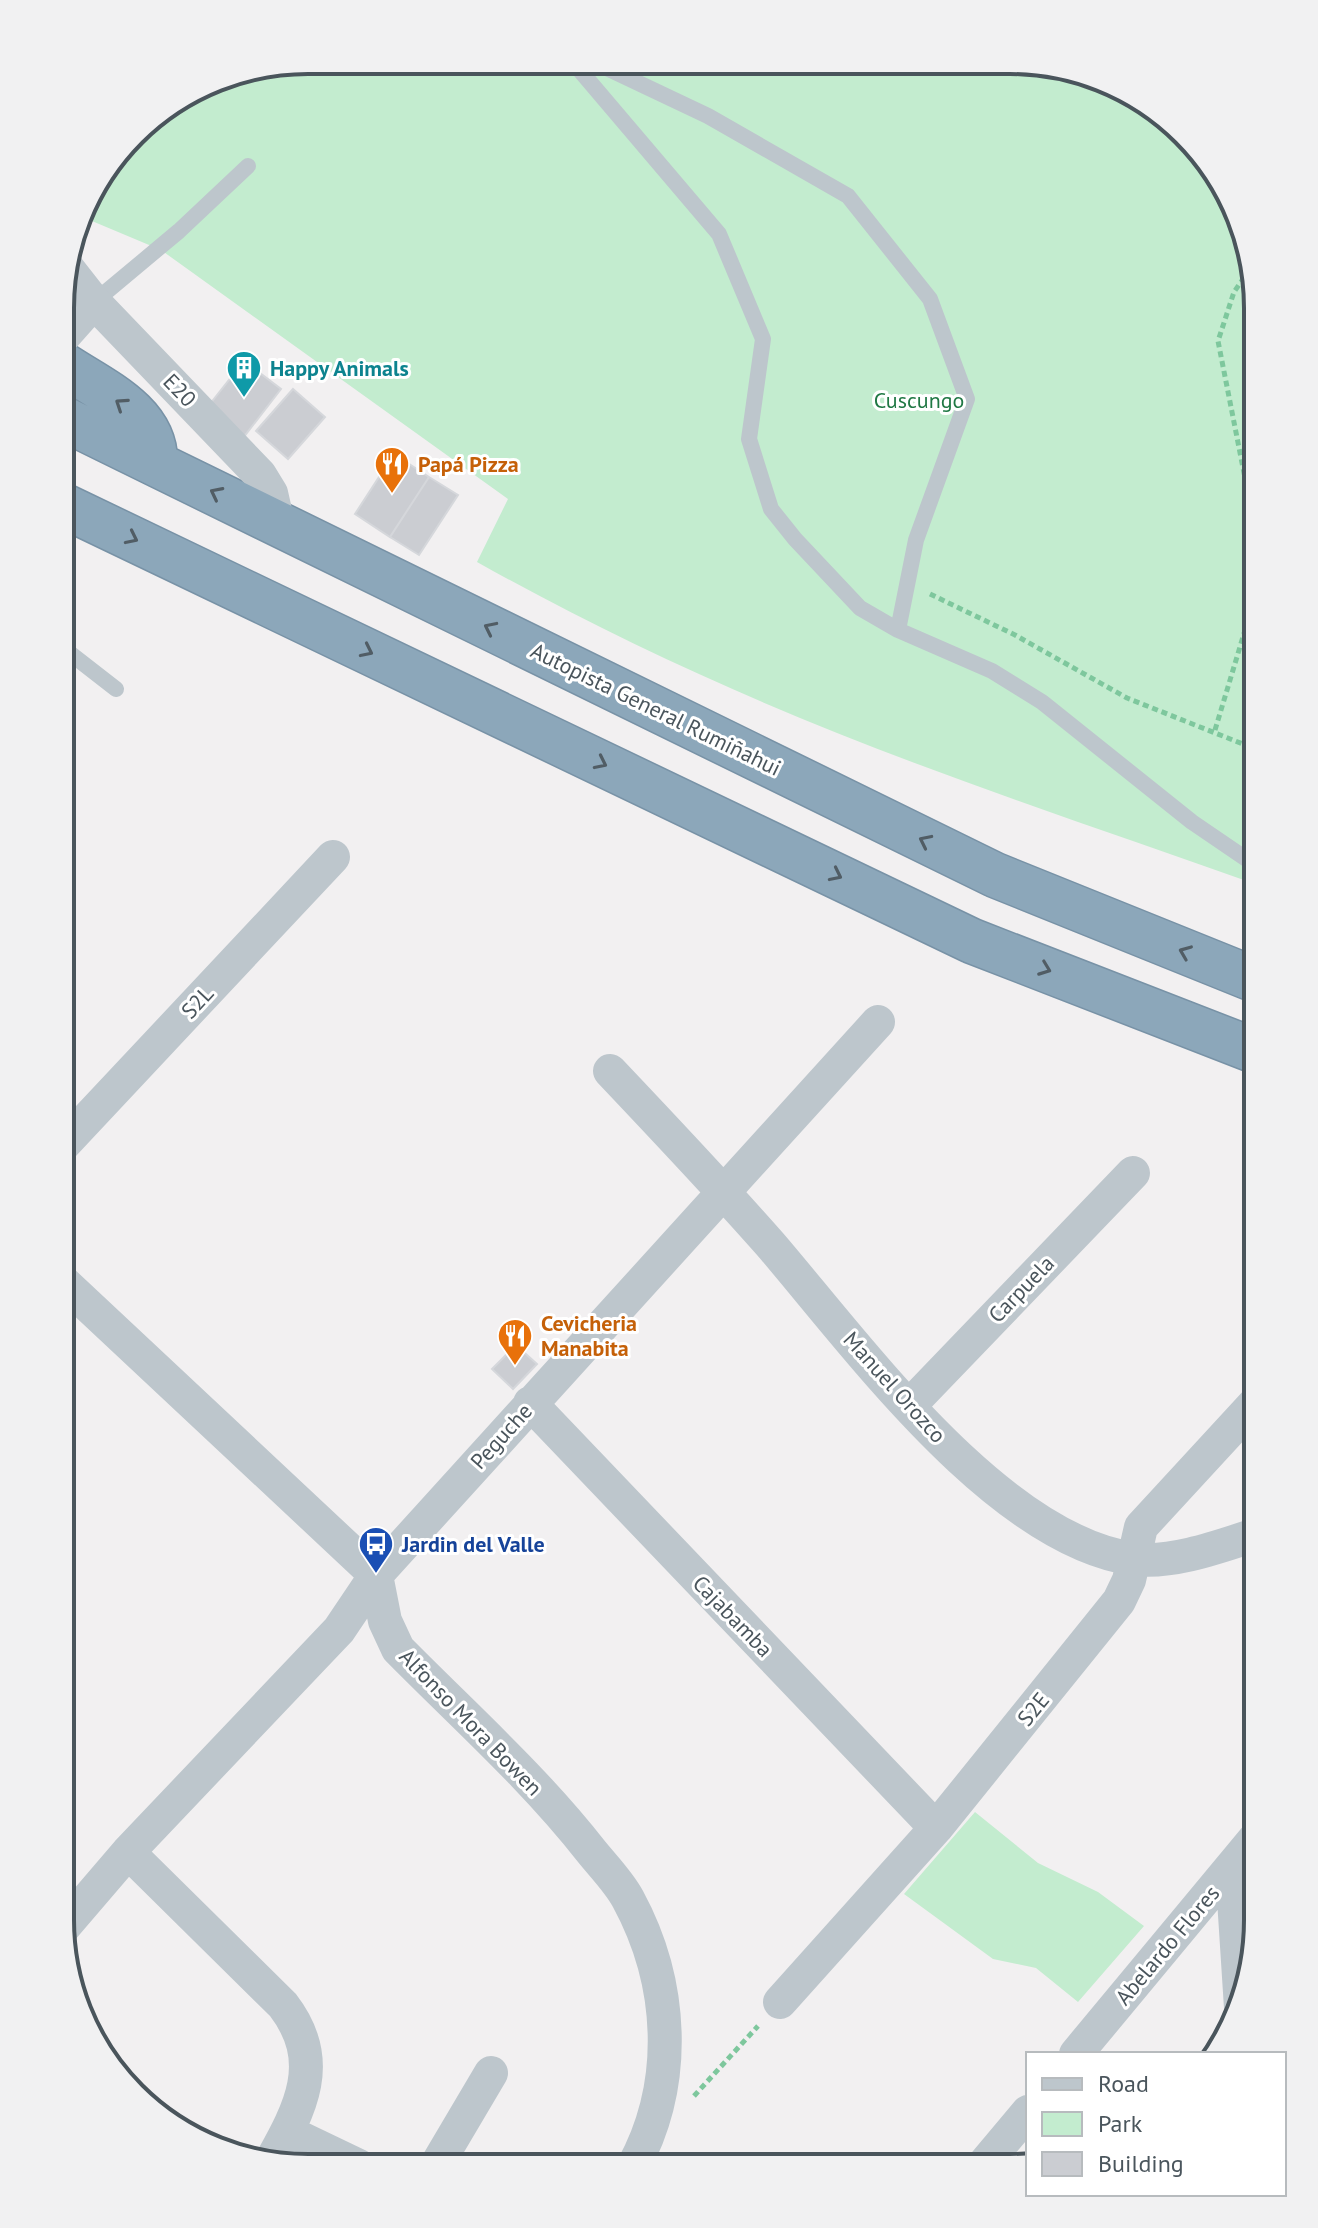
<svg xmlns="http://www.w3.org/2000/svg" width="1318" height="2228" font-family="'PT Sans',sans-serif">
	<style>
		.green { fill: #c3eccf }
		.building { fill: #cbcdd2; stroke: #d5d7db; stroke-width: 2 }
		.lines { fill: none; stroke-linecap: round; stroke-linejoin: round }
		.highway-casing { stroke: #7892a6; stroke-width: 47 }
		.path { stroke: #7ec79d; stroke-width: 5; stroke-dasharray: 6 4; stroke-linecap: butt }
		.lane { stroke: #bdc6cc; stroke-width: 16 }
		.street { stroke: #bdc6cc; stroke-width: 34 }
		.highway { stroke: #8ca7ba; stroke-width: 44 }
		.oneway { stroke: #515d65 }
		.labels { text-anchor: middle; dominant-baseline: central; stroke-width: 6; stroke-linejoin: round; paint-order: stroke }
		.culture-label { font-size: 22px; font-weight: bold; fill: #0d838f; stroke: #fff; text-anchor: start }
		.street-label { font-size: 22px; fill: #4a555c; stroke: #fff }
		.park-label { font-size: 22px; fill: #207844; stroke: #fff }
		.food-label { font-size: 22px; font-weight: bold; fill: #c56008; stroke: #fff; text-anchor: start }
		.transit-label { font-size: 22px; font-weight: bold; fill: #164399; stroke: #fff; text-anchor: start }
		.rim { fill: none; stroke: #4a555c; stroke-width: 4 }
	</style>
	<rect width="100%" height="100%" fill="#f2f0f1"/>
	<path class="green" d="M 308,60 L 984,62 L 1069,73 L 1161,112 L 1239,214 L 1258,308 L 1258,885 C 1118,835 975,788 837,733 C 714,684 593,627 477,562 L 508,499 L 161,250 L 80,216 C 95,168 167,93 216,78 C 246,69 278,66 308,60 Z
		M 975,1812 L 1038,1863 L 1098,1892 L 1144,1926 L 1078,2002 L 1036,1968 L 993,1959 L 904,1894 Z"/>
	<path class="building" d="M 244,361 L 281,389 L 243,438 L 206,409 Z
		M 293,389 L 325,417 L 288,459 L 256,431 Z
		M 394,454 L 429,477 L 390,537 L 355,514 Z
		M 429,477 L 458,495 L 419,555 L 390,537 Z
		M 516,1345 L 537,1364 L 513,1389 L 492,1369 Z"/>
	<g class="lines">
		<defs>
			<path id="highway" d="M 62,364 C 99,389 156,412 155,462
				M 62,418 L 995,875 L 1258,981
				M 62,505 L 972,941 L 1258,1052"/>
		</defs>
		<use href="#highway" class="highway-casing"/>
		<path class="path" d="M 1250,269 L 1234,292 L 1218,341 L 1258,544
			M 930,594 L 1015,635 L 1127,698 L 1258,750
			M 1215,730 L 1258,587
			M 694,2096 L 758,2026"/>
		<path class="lane" d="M 572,61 L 719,234 L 763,339 L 749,439 L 771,509 L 795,539 L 860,608 L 898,630 L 992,671 L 1042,702 L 1192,822 L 1258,867
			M 592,61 L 708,116 L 848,196 L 930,299 L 967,399 L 916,540 L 898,630
			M 94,302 L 179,231 L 248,166
			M 62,647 L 116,689"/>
		<path class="street" d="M 65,265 L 94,302 L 260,475 L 271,493 L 278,524
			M 62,338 L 94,302
			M 610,1071 C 664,1128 718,1185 770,1244 C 856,1344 997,1540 1134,1559 C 1173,1564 1221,1546 1258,1534
			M 61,1147 L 333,857
			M 61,1280 L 376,1575 L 385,1621 L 398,1649 C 463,1715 534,1778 591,1851 C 603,1866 619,1882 628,1899 C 673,1982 679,2083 633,2167
			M 530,1403 L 936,1828
			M 910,1405 L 1133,1173
			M 128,1852 L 283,2005 C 326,2061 301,2108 270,2163
			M 1232,1868 L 1241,2008
			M 62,1929 L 128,1852 L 339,1630 L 376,1575 L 878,1022
			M 780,2002 L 936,1828 L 1119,1601 L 1129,1580 L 1141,1527 L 1258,1400
			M 1076,2054 L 1257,1836
			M 288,2132 L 359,2166
			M 436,2166 L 491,2073
			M 981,2168 L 1028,2112"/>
		<use href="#highway" class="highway"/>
	</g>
	<defs><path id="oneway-chevron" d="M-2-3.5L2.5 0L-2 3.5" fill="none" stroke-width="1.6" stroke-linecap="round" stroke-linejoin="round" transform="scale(2)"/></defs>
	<g class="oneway">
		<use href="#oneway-chevron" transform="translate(121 404) rotate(-146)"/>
		<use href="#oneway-chevron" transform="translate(216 493) rotate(-153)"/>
		<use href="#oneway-chevron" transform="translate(132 538) rotate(26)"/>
		<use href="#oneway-chevron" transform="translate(490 628) rotate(-154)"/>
		<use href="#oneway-chevron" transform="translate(367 651) rotate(26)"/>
		<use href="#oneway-chevron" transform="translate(601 763) rotate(26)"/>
		<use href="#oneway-chevron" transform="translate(925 841) rotate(-154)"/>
		<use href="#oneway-chevron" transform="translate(836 875) rotate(26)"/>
		<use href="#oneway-chevron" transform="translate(1185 952) rotate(-158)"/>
		<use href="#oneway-chevron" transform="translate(1045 969) rotate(21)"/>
	</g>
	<defs>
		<symbol id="building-pin" viewBox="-11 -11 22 30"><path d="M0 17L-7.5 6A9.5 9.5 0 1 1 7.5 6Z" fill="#0f9aa8" stroke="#fff"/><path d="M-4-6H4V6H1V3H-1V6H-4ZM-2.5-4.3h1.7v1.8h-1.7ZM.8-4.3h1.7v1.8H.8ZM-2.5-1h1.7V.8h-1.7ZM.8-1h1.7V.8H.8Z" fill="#fff"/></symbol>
		<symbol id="restaurant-pin" viewBox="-11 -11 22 30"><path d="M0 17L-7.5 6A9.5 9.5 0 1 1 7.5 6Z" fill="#e8710a" stroke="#fff"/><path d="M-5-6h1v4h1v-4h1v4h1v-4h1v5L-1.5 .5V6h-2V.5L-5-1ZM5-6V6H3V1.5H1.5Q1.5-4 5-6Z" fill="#fff"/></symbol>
		<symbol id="bus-pin" viewBox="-11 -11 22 30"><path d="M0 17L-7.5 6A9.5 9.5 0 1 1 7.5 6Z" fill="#1a4fb4" stroke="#fff"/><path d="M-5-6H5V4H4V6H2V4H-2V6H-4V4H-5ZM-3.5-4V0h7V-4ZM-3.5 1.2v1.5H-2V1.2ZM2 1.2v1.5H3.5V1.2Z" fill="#fff"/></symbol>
	</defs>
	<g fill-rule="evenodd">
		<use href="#building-pin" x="224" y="348" width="40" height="54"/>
		<use href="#restaurant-pin" x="372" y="444" width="40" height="54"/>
		<use href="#restaurant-pin" x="495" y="1316" width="40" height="54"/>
		<use href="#bus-pin" x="356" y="1524" width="40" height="54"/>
	</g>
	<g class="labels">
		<g class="culture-label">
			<text x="270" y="368">Happy Animals</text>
		</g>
		<g class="street-label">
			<text transform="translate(180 390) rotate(46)">E20</text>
			<text transform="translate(656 709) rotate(26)">Autopista General Rumiñahui</text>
			<text transform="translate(197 1002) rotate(-47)">S2L</text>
			<text transform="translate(1021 1289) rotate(-46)">Carpuela</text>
			<text transform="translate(895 1387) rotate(48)">Manuel Orozco</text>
			<text transform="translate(501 1436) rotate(-48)">Peguche</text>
			<text transform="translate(733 1616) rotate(46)">Cajabamba</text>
			<text transform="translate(1033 1709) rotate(-51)">S2E</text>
			<text transform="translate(471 1722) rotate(46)">Alfonso Mora Bowen</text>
			<text transform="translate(1167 1945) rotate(-50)">Abelardo Flores</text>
		</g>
		<g class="park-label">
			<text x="919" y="400">Cuscungo</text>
		</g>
		<g class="food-label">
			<text x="418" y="464">Papá Pizza</text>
			<text x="541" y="1323">Cevicheria<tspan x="541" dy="25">Manabita</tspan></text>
		</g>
		<g class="transit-label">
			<text x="402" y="1544">Jardin del Valle</text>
		</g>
	</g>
	<path d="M0 0H1318V2228H0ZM308 74H1010A234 234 0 0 1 1244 308V1920A234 234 0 0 1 1010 2154H308A234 234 0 0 1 74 1920V308A234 234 0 0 1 308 74Z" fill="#f1f1f2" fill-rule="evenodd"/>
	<path class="rim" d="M308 74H1010A234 234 0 0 1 1244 308V1920A234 234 0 0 1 1010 2154H308A234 234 0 0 1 74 1920V308A234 234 0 0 1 308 74Z"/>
	<rect x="1026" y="2052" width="260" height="144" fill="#ffffff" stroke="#b7bbbe" stroke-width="2"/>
	<rect x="1042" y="2078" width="40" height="12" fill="#bdc6cc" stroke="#b7bbbe" stroke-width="2"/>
	<text x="1098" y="2092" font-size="24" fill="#4a555c">Road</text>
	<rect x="1042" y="2112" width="40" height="24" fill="#c3eccf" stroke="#b7bbbe" stroke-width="2"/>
	<text x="1098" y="2132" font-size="24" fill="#4a555c">Park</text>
	<rect x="1042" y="2152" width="40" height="24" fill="#cbcdd2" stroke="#b7bbbe" stroke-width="2"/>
	<text x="1098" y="2172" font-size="24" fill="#4a555c">Building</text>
</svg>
